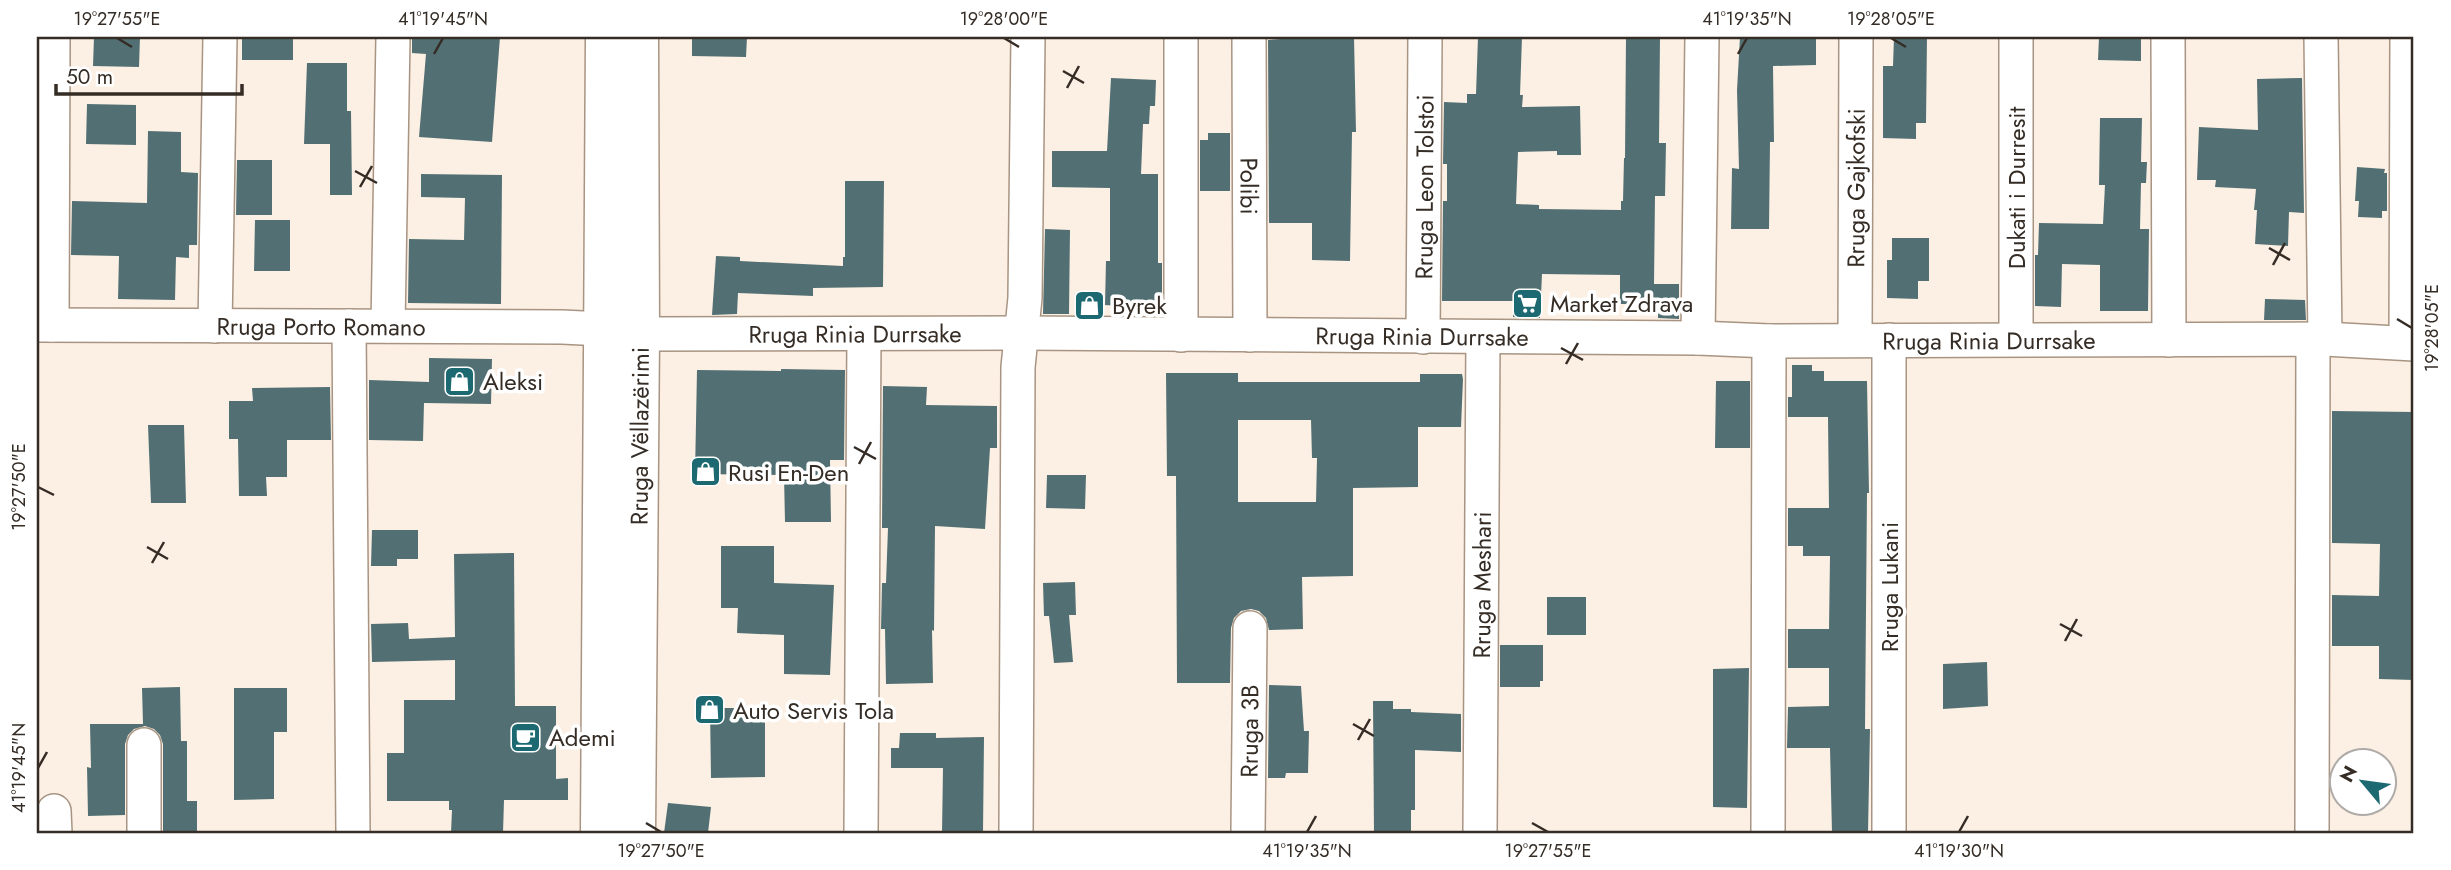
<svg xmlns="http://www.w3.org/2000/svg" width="2451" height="870" font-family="Jost,sans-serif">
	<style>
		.building { fill: #527073; fill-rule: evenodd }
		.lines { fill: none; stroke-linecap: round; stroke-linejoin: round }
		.minor-casing { stroke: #a89482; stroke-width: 36 }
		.major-casing { stroke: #a89482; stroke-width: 41 }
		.minor { stroke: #fff; stroke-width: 33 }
		.major { stroke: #fff; stroke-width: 38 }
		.ticks { fill: none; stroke: #342c25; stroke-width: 2.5 }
		.labels { text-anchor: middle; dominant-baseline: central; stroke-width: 7; stroke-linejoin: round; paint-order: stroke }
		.street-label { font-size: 24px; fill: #342c25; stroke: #fff }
		.poi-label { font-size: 24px; fill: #342c25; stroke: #fff; text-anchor: start }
		.neatline { fill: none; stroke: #342c25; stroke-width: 2.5 }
		.ticks-label { font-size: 18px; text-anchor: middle; fill: #342c25 }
	</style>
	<rect width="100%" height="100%" fill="#fcefe3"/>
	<path class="building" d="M 94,37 L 140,37 L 139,67 L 93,66 Z
		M 242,37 L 293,37 L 293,60 L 242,60 Z
		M 412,37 L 500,37 L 492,142 L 419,137 L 426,54 L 412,53 Z
		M 692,37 L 747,37 L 746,57 L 692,56 Z
		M 1309,37 L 1354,37 L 1356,132 L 1352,132 L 1350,261 L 1312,260 L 1312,223 L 1269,223 L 1268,40 Z
		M 1478,37 L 1522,37 L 1520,95 L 1523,95 L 1522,107 L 1580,106 L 1581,155 L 1557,155 L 1557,151 L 1518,152 L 1516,204 L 1539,205 L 1539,209 L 1621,210 L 1621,201 L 1623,201 L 1624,158 L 1625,158 L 1626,37 L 1660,37 L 1659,143 L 1666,143 L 1665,196 L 1655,196 L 1654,284 L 1679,284 L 1679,319 L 1658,318 L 1658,304 L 1620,304 L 1620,275 L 1542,274 L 1540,318 L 1513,317 L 1514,301 L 1442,301 L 1443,201 L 1447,201 L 1447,164 L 1443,164 L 1444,102 L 1467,103 L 1467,94 L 1476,94 Z
		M 1740,37 L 1816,37 L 1816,65 L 1773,66 L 1774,142 L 1770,142 L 1769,229 L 1731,229 L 1732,168 L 1739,169 L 1737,90 Z
		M 1894,37 L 1927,37 L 1926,123 L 1916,123 L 1916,139 L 1883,138 L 1883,66 L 1893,66 Z
		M 2099,37 L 2141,37 L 2141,61 L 2098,60 Z
		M 307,63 L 347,63 L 347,111 L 351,111 L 352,195 L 330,195 L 330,144 L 304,144 Z
		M 1111,78 L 1156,80 L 1155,106 L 1150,106 L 1149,124 L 1143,124 L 1141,174 L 1158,174 L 1158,263 L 1162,263 L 1162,309 L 1105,305 L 1106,261 L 1110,261 L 1110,188 L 1052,187 L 1052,151 L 1107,151 Z
		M 2302,78 L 2304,213 L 2289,212 L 2288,246 L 2255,244 L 2257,210 L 2254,210 L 2256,189 L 2215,187 L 2216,180 L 2197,180 L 2199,127 L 2258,130 L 2257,79 Z
		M 87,104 L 136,105 L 136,145 L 86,144 Z
		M 2100,118 L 2142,118 L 2141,162 L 2147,162 L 2146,183 L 2141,183 L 2140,229 L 2149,229 L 2148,311 L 2100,311 L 2100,265 L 2062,264 L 2061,307 L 2035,306 L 2035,255 L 2038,255 L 2039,223 L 2103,224 L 2105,185 L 2099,185 Z
		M 148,131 L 181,132 L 181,172 L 198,173 L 197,245 L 189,245 L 189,258 L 176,257 L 175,300 L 118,299 L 119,256 L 71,255 L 72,201 L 147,203 Z
		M 1208,133 L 1230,133 L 1230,191 L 1200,191 L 1200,140 L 1208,140 Z
		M 237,160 L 272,160 L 272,215 L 236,215 Z
		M 2357,167 L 2385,169 L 2384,173 L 2387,173 L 2387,211 L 2382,211 L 2382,218 L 2358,217 L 2359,201 L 2355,201 Z
		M 421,174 L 502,175 L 501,304 L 408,303 L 409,239 L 464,240 L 465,198 L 421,197 Z
		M 845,181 L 884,181 L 883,287 L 813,288 L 813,296 L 738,293 L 737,314 L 712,315 L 716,256 L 740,257 L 740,261 L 843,266 L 843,257 L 845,257 Z
		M 255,220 L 290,220 L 290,271 L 254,271 Z
		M 1045,229 L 1070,230 L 1069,314 L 1043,314 Z
		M 1892,238 L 1929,238 L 1929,281 L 1918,281 L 1918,299 L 1887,298 L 1887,260 L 1892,260 Z
		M 2265,299 L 2305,300 L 2306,320 L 2264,320 Z
		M 429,358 L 492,359 L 491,404 L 424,403 L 423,441 L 369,440 L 369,380 L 429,382 Z
		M 1792,365 L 1812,365 L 1812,371 L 1824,371 L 1824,381 L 1867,381 L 1869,493 L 1867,493 L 1865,729 L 1870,729 L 1868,833 L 1832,833 L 1830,748 L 1787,748 L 1788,707 L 1829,706 L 1829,668 L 1788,668 L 1788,629 L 1829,629 L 1830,556 L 1803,556 L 1803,546 L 1788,546 L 1788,508 L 1829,508 L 1828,417 L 1788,417 L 1788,397 L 1792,397 Z
		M 781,369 L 845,370 L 844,460 L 830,460 L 831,522 L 785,522 L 784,475 L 695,474 L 697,370 L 781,371 Z
		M 1166,373 L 1238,373 L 1238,382 L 1420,382 L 1420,374 L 1462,374 L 1463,379 L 1461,427 L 1418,427 L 1418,487 L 1353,488 L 1353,576 L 1302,577 L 1303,629 L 1269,630 L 1266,618 L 1259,611 L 1251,609 L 1241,611 L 1234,618 L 1231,628 L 1230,683 L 1177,683 L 1176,476 L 1167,476 ZM 1238,420 L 1311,420 L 1312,458 L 1317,458 L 1316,502 L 1238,502 Z
		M 1716,381 L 1750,381 L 1750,448 L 1715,448 Z
		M 883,386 L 927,387 L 926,405 L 997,406 L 997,448 L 990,448 L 985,529 L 935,526 L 934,631 L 932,630 L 933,683 L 886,684 L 885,629 L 881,629 L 882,583 L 886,583 L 888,528 L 882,528 Z
		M 330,387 L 331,440 L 287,440 L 287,477 L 266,477 L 267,496 L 239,496 L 238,439 L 229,439 L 229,401 L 253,401 L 252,388 Z
		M 2332,411 L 2414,412 L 2414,680 L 2379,679 L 2379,646 L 2332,646 L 2332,595 L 2379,596 L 2380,544 L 2332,543 Z
		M 148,425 L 184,425 L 186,503 L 151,503 Z
		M 1047,475 L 1086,475 L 1085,509 L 1046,508 Z
		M 372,530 L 418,530 L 418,559 L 397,559 L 397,566 L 371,566 Z
		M 721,546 L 774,546 L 774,583 L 834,585 L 830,675 L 784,674 L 784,635 L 737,633 L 738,608 L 721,608 Z
		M 514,553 L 515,706 L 556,706 L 556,779 L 568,778 L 568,800 L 504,800 L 503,833 L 451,833 L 452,810 L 449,810 L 449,801 L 387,801 L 387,753 L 404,753 L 404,700 L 455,700 L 455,660 L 372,662 L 371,624 L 408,623 L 409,639 L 455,637 L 454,554 Z
		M 1075,582 L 1076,615 L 1069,615 L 1073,662 L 1054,663 L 1049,616 L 1044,616 L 1043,583 Z
		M 1547,597 L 1586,597 L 1586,635 L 1547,635 Z
		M 1500,645 L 1543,645 L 1543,681 L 1540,681 L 1540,687 L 1500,687 Z
		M 1987,662 L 1988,706 L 1943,709 L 1943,664 Z
		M 1749,668 L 1747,808 L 1713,807 L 1713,669 Z
		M 1269,685 L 1301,686 L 1304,731 L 1309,731 L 1308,773 L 1286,773 L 1285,778 L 1268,778 Z
		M 180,687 L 181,741 L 187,741 L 187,801 L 197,801 L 197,833 L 163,833 L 163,744 L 160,735 L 154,729 L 145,726 L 134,729 L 128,735 L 125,744 L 125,815 L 88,816 L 87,767 L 91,768 L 90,724 L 143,724 L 142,688 Z
		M 234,688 L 287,688 L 287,732 L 274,732 L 274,799 L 234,800 Z
		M 1373,701 L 1393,701 L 1393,709 L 1411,709 L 1411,712 L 1461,714 L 1461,752 L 1415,750 L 1415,810 L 1411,810 L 1411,833 L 1374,833 Z
		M 710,708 L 765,708 L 765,777 L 711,778 Z
		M 900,733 L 936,733 L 936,738 L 984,737 L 983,833 L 942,833 L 943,768 L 891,768 L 891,748 L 899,748 Z
		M 668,803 L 711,807 L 708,833 L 664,833 Z"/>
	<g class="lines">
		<defs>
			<g id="minor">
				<path id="s1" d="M 1249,37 L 1250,335"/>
				<path d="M 2016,37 L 2016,339"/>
				<path d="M 2168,37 L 2169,340"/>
				<path d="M 2321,37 L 2325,339"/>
				<path id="s2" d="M 37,325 L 562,327 L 603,329"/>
				<path d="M 52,325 L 53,37"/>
				<path d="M 215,326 L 220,37"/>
				<path d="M 349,326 L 353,833"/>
				<path d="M 388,326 L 393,37"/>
				<path id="s3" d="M 640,334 L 1021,333 L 1698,338 L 1769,341 L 2325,339 L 2414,344"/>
				<path d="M 1181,335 L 1181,37"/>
				<path id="s4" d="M 1423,337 L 1425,37"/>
				<path d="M 1698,338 L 1702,37"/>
				<path id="s5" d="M 1855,340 L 1856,37"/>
				<path d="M 2406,343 L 2407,37"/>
				<path d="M 144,745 L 144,833"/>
				<path d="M 54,811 L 55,833"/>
				<path d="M 861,833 L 864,334"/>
				<path d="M 1016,833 L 1018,367 L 1025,298 L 1028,37"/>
				<path id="s6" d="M 1248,833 L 1250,628"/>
				<path id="s7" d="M 1480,833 L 1483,337"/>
				<path d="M 1768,833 L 1769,341"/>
				<path d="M 1889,833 L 1889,340"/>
				<path d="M 2312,833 L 2313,340"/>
			</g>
			<g id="major">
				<path d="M 600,833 L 605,37"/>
				<path id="s8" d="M 636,833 L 640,334 L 639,37"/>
			</g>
		</defs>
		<use href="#minor" class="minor-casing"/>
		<use href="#major" class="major-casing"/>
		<use href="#minor" class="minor"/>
		<use href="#major" class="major"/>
	</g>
	<path class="ticks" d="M 117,38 L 132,47M 1004,38 L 1019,47M 1891,38 L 1906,47M 434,54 L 443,38M 1738,54 L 1747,38M 1063,71 L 1084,83M 1067,88 L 1079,66M 355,171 L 377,183M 360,187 L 372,166M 2269,248 L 2290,260M 2273,265 L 2285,243M 2397,319 L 2412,328M 1561,348 L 1583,360M 1566,364 L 1578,343M 854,447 L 876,459M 859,464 L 871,442M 38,487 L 54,495M 147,547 L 168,559M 152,563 L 164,542M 2060,624 L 2082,636M 2065,641 L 2077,619M 1353,724 L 1374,736M 1358,740 L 1370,719M 38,768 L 47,752M 646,823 L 661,832M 1532,823 L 1548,832M 1307,832 L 1316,816M 1959,832 L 1968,816"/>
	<defs>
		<symbol id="supermarket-square" viewBox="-11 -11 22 22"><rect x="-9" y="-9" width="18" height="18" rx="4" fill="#1d6971" stroke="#fff"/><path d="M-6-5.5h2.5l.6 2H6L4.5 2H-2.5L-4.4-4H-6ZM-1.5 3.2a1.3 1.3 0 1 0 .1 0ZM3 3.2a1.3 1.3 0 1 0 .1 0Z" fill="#fff"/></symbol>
		<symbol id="shop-square" viewBox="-11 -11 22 22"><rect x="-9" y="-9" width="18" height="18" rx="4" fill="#1d6971" stroke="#fff"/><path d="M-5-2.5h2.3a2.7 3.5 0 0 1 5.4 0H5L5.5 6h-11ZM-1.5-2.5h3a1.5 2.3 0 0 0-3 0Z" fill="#fff"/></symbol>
		<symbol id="cafe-square" viewBox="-11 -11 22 22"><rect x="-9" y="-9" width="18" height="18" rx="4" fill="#1d6971" stroke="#fff"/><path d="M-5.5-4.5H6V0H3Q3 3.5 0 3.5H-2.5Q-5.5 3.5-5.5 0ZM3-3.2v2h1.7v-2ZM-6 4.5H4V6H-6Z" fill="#fff"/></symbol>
	</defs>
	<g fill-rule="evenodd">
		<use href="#supermarket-square" x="1510" y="286" width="35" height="35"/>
		<use href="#shop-square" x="1072" y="288" width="35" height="35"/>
		<use href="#shop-square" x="442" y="364" width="35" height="35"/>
		<use href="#shop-square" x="688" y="454" width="35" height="35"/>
		<use href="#shop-square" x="692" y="692" width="35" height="35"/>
		<use href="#cafe-square" x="508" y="720" width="35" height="35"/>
	</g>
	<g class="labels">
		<g class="street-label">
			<text stroke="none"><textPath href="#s1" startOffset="149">Polibi</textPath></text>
			<text stroke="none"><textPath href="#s4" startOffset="150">Rruga Leon Tolstoi</textPath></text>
			<text transform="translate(2016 188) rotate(-90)">Dukati i Durresit</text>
			<text stroke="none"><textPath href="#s5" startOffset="152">Rruga Gajkofski</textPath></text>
			<text stroke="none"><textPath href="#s2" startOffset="284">Rruga Porto Romano</textPath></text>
			<text stroke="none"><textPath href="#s3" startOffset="215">Rruga Rinia Durrsake</textPath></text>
			<text stroke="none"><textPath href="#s3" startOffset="782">Rruga Rinia Durrsake</textPath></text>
			<text stroke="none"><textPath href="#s3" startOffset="1349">Rruga Rinia Durrsake</textPath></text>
			<text stroke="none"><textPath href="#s8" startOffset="397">Rruga Vëllazërimi</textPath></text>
			<text stroke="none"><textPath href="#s7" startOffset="248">Rruga Meshari</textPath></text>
			<text transform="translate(1889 587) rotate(-90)">Rruga Lukani</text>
			<text stroke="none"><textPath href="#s6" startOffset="102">Rruga 3B</textPath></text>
		</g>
		<g class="poi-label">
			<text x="1550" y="303">Market Zdrava</text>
			<text x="1112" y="305">Byrek</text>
			<text x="483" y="381">Aleksi</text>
			<text x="728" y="472">Rusi En-Den</text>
			<text x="733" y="710">Auto Servis Tola</text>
			<text x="549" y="737">Ademi</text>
		</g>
	</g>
	<rect width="2451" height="870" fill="none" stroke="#ffffff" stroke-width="77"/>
	<g transform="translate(2363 782) rotate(299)"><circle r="33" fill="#ffffff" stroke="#aeaba8" stroke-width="2"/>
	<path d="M0-5L12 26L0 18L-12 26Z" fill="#1d6971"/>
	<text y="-10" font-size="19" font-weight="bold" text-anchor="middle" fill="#342c25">N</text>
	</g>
	<path d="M56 84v10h186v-10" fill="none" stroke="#342c25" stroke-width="3.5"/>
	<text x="66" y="84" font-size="21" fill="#342c25" stroke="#ffffff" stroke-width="5" paint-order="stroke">50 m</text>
	<rect x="38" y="38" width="2374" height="794" class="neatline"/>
	<g class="ticks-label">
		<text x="117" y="25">19°27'55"E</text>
		<text x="443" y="25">41°19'45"N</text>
		<text x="1004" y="25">19°28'00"E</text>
		<text x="1747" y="25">41°19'35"N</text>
		<text x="1891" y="25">19°28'05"E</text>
		<text transform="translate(2432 328) rotate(-90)" y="6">19°28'05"E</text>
		<text transform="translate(19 487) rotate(-90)" y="6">19°27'50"E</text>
		<text transform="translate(19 768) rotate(-90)" y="6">41°19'45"N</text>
		<text x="661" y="857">19°27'50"E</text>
		<text x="1307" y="857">41°19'35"N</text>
		<text x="1548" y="857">19°27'55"E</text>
		<text x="1959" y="857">41°19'30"N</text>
	</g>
</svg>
